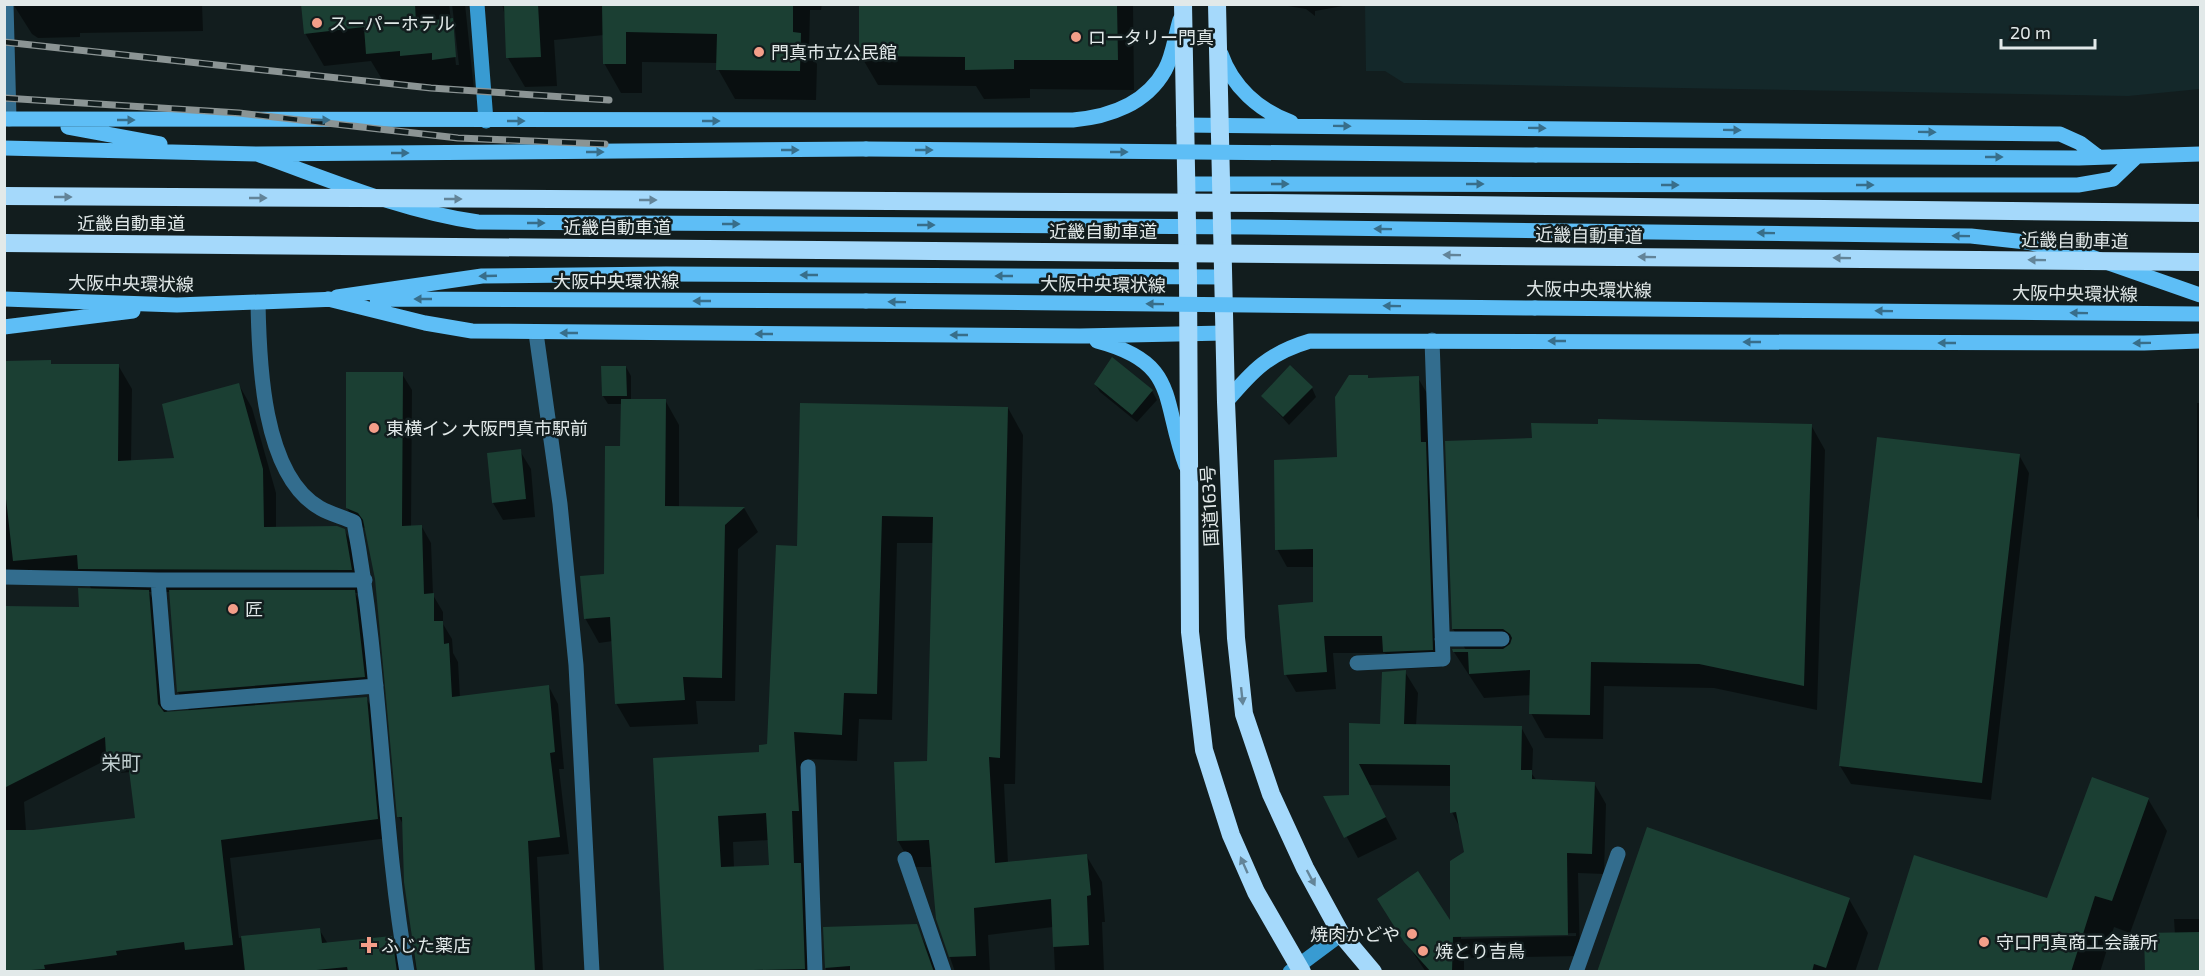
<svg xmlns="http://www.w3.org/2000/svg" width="2205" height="976" font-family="'Exo 2','Noto Sans JP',sans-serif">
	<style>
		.built { fill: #14282a }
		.shadow { fill: #0007; fill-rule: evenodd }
		.building { fill: #1b3f33; fill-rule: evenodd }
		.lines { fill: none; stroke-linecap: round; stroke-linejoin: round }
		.street { stroke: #336d8e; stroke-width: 15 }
		.secondary { stroke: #389bd2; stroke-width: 15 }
		.primary { stroke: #5ebef6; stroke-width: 15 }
		.highway { stroke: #a5d9fb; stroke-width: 18 }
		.rail-casing { stroke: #8b9494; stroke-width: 7 }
		.rail { stroke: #121d1e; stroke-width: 4.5; stroke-dasharray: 14; stroke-linecap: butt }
		.primary-bridge { stroke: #5ebef6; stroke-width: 15 }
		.highway-bridge { stroke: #a5d9fb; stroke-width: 18 }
		.oneway { fill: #386e8a }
		.oneway2 { fill: #638498 }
		.poi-dot { fill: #f49e89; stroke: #121d1e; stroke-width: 2 }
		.labels { text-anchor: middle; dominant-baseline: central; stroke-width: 5; stroke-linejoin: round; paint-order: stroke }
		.poi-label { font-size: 18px; fill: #e2e9e9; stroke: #121d1e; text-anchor: start }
		.street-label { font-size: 18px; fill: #e2e9e9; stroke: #121d1e }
		.neighbourhood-label { font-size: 20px; fill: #c1cfd0; stroke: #121d1e }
	</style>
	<rect width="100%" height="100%" fill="#121d1e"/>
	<path class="built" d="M 1365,5 L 2200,5 L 2200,89 L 2128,96 L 1404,83 L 1385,71 L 1366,71 Z"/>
	<path class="shadow" d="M 13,4 L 202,4 L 203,31 L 80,33 L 80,37 L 38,38 L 32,34 Z
		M 302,4 L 449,4 L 456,65 L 459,65 L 452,4 L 465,4 L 474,90 L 453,92 L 449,86 L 421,88 L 418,83 L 386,86 L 371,61 L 324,66 L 305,33 Z
		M 502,4 L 822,4 L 821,10 L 810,10 L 809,50 L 817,64 L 816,100 L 735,99 L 718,69 L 718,63 L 642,62 L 642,93 L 621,93 L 604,63 L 604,35 L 554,40 L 557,86 L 525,87 L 508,58 L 506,20 Z
		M 861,4 L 1160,4 L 1160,5 L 1133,5 L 1134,90 L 1030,89 L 1030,98 L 984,99 L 976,86 L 878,85 L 861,56 Z
		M 1276,4 L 1354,4 L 1315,11 L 1315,16 L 1306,9 Z
		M 50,362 L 52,365 L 118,365 L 132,389 L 131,462 L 176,459 L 239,385 L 252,408 L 276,493 L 276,528 L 344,530 L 358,554 L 365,593 L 355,593 L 364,608 L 374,694 L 270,702 L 270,705 L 366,698 L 377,717 L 388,838 L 230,858 L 239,938 L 319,929 L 328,944 L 391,938 L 402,956 L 404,972 L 4,972 L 4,608 L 81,609 L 92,590 L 85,578 L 4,578 L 4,363 ZM 149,592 L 170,592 L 178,692 L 190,712 L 167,713 L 159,610 ZM 110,758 L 118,773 L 131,772 L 136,820 L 26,831 L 24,802 Z
		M 626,367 L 631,376 L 631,401 L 665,400 L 679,425 L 679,508 L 744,508 L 758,532 L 738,549 L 735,701 L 696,701 L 698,724 L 630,727 L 616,703 L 613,641 L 599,643 L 585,618 L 606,575 L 622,448 L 622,404 L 608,404 L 603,396 Z
		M 402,374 L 412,390 L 411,527 L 422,527 L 431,543 L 433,595 L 443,612 L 443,624 L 452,639 L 453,653 L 458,662 L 460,698 L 549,687 L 558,704 L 564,769 L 559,769 L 569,854 L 537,857 L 543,972 L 416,972 L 406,882 L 404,826 L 399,817 L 376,579 L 367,529 L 357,525 L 347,508 Z
		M 1418,378 L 1428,395 L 1435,461 L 1442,667 L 1394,669 L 1385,653 L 1333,653 L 1336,689 L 1296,692 L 1286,675 L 1315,603 L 1314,567 L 1287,567 L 1277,549 L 1339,459 L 1368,379 Z
		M 1095,384 L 1152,391 L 1157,400 L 1137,422 L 1100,392 Z
		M 1312,388 L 1316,397 L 1289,425 L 1263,396 Z
		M 2197,403 L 2200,403 L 2200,523 L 2197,516 Z
		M 1008,408 L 1023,435 L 1015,784 L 1004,784 L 1008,863 L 1086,855 L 1102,882 L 1105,922 L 1102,922 L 1104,972 L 1055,972 L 1053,927 L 988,935 L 990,972 L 955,972 L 937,919 L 933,867 L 913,867 L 898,841 L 928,763 L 933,543 L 897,543 L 892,720 L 859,719 L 857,761 L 808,759 L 819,972 L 665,972 L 655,759 L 761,754 L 769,746 L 799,548 ZM 769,840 L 770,866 L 734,868 L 733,842 Z
		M 1811,425 L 1825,450 L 1817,710 L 1714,688 L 1604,686 L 1603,739 L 1545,738 L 1531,713 L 1531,695 L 1484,698 L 1454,652 L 1466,650 L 1453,629 Z
		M 520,451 L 531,469 L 535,517 L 503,520 L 493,503 Z
		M 2019,455 L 2029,473 L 1991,800 L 1851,784 L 1840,766 Z
		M 1405,672 L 1418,693 L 1416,726 L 1521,727 L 1533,749 L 1532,774 L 1537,781 L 1594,783 L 1606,804 L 1604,874 L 1578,873 L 1580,956 L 1464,958 L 1464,972 L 1426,972 L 1391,920 L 1451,925 L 1466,853 L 1460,828 L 1452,812 L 1452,786 L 1369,785 L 1397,839 L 1358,858 L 1326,798 L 1350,797 L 1351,725 L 1381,725 ZM 1576,933 L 1576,936 L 1461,939 L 1461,936 Z
		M 2148,799 L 2167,831 L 2130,933 L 2114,927 L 2100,972 L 1879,972 L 2048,900 Z
		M 1849,899 L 1868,933 L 1855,972 L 1599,972 Z
		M 2174,919 L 2200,919 L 2200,972 L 2146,972 L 2175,935 Z
		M 916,926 L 939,972 L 826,972 L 825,928 Z"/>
	<path class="building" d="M 301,4 L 415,4 L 416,22 L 453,18 L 456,57 L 432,60 L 432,53 L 400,56 L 400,51 L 366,54 L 364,27 L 304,34 Z
		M 504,4 L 538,4 L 541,57 L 506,58 Z
		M 602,4 L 793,4 L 793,32 L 801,33 L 800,71 L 716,70 L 717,34 L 626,32 L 626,64 L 603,64 Z
		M 859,4 L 1117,4 L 1118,60 L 1014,60 L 1014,69 L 965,70 L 965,57 L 859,56 Z
		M 1112,357 L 1153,390 L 1132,415 L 1094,384 Z
		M 51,360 L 51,364 L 119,364 L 118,461 L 174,458 L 162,404 L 239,383 L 263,469 L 264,527 L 337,526 L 345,529 L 352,570 L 78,569 L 77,555 L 13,561 L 4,481 L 4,361 Z
		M 1290,365 L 1313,387 L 1283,417 L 1261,396 Z
		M 601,366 L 626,366 L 627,396 L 602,396 Z
		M 346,372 L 403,372 L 402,526 L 422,525 L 424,594 L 434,593 L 434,621 L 443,621 L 444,644 L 449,643 L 452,697 L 549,685 L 555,752 L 550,753 L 560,837 L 528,841 L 535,972 L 417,972 L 404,882 L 402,817 L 397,817 L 375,579 L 363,520 L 358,513 L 346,508 Z
		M 1349,375 L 1368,375 L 1368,378 L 1419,376 L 1421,442 L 1426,442 L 1433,650 L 1383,652 L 1382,636 L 1324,636 L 1327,672 L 1284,675 L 1278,605 L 1313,602 L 1313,549 L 1275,550 L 1274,460 L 1337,457 L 1335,397 Z
		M 621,399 L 666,399 L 665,506 L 745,507 L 725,525 L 722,678 L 683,677 L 685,700 L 615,704 L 610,617 L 584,619 L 580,576 L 604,574 L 605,446 L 620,446 Z
		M 800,403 L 1008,407 L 1000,758 L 989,757 L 995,863 L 1087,854 L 1091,895 L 1087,896 L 1089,945 L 1053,947 L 1051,899 L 974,908 L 976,956 L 949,957 L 936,919 L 929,840 L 897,841 L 894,762 L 927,761 L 933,517 L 882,516 L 877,694 L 844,693 L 842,735 L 794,732 L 799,811 L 792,811 L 794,863 L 801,863 L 805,969 L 664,972 L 653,758 L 759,752 L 759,745 L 767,744 L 776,545 L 797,546 ZM 766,813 L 769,865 L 721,867 L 718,816 Z
		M 1598,419 L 1812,424 L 1804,686 L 1699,664 L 1591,662 L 1590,715 L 1529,714 L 1530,670 L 1469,674 L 1468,652 L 1453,652 L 1452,649 L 1503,649 L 1510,644 L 1512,638 L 1510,634 L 1503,629 L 1452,629 L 1445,441 L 1532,438 L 1531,423 L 1598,424 Z
		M 1877,437 L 2020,454 L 1982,783 L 1839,766 Z
		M 521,449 L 526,499 L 492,503 L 487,453 Z
		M 78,588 L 149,590 L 158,704 L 164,712 L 367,697 L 378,819 L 221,840 L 233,945 L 185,950 L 184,942 L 116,951 L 117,955 L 44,965 L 45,969 L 4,972 L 4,830 L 33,830 L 135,818 L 127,754 L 106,755 L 105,737 L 4,788 L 4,606 L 79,607 Z
		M 169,590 L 355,590 L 365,677 L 177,692 Z
		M 1406,670 L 1404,724 L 1522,726 L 1521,770 L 1532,770 L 1532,779 L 1595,782 L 1592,854 L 1567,853 L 1568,935 L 1453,937 L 1452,972 L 1431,972 L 1404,942 L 1377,899 L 1418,871 L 1450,920 L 1450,861 L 1464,852 L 1456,812 L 1450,813 L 1450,765 L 1359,764 L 1386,817 L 1344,838 L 1323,796 L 1349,795 L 1349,723 L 1380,724 L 1382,672 Z
		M 2092,777 L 2149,798 L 2112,901 L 2095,896 L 2071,972 L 1877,972 L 1914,855 L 2047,898 Z
		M 1647,827 L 1850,898 L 1826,968 L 1814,964 L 1812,972 L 1597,972 Z
		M 917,924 L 934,972 L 850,972 L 850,966 L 825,968 L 823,927 Z
		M 320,928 L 322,943 L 392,936 L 397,972 L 348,972 L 347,967 L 296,972 L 245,972 L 241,936 Z
		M 2200,932 L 2200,972 L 2145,972 L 2144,933 Z"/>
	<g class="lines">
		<path class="street" d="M 6,4 L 9,119
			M 258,302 C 259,361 262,475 320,508 C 330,514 343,517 354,522 C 382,670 381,823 407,972
			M 536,333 L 560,504 L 576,665 L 592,972
			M 4,577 L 158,580 L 365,580
			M 158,580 L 168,703 L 376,686
			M 1442,639 L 1502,639
			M 1357,663 L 1443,659 L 1432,340
			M 808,767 L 815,972
			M 905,859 L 944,972
			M 1576,972 L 1618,854"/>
		<path class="secondary" d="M 477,4 L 486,121
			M 1290,972 L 1341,934"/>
		<path class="primary" d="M 1221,54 C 1232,86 1259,111 1291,122
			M 4,119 L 1073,120 C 1109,117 1146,104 1165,70 C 1173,56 1175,36 1180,20
			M 1184,125 L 2060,134 L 2080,143 L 2097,156
			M 68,127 L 160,144
			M 4,148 L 257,154 L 866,149
			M 257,154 C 330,180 402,211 478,222 L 1251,227 L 1971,236 L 2026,242 L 2080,253 L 2200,295
			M 1536,155 L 2079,158 L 2200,154
			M 1186,184 L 2078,185 L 2113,179 L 2136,157
			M 337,297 L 482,276 L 666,274 L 1224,277
			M 4,299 L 177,305 L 338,299
			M 328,299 L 425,323 L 472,331 L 1080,336 L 1225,333
			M 377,299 L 866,301
			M 1535,308 L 2200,314
			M 4,327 L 133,311
			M 1097,341 C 1180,363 1161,399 1186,466
			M 1226,402 C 1253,370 1269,353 1310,341 L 2144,343 L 2200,341"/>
		<path class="highway" d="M 1183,4 L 1188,277 L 1190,632 L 1204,750 L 1231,835 L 1256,892 L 1302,972
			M 1217,4 L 1226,402 L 1236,638 L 1244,714 L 1271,794 L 1305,868 L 1341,934 L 1373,972"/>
		<defs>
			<path id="rail" d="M 4,42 L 431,88 L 609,100
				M 4,98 L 239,113 L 458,138 L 605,144"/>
		</defs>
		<use href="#rail" class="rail-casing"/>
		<use href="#rail" class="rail"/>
		<path class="primary-bridge" d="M 866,149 L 1536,155
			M 866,301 L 1535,308"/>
		<path class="highway-bridge" d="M 4,196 L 1262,203 L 2200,213
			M 4,243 L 2200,262"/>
	</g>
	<defs><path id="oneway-solid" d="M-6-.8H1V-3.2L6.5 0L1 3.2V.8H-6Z" transform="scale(1.5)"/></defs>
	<g class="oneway">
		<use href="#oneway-solid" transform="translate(126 120)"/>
		<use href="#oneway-solid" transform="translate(321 120)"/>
		<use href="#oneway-solid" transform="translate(516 121)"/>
		<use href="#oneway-solid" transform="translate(711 121)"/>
		<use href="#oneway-solid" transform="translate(1342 126) rotate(1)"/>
		<use href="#oneway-solid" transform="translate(1537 128) rotate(1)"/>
		<use href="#oneway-solid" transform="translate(1732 130) rotate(1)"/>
		<use href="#oneway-solid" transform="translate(1927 132) rotate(1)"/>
		<use href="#oneway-solid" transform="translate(790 150)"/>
		<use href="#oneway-solid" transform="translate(924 150)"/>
		<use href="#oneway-solid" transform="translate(595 152)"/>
		<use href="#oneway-solid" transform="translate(1119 152)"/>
		<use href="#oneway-solid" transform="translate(400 153)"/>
		<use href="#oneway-solid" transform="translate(1994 157)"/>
		<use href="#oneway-solid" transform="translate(1280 184)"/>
		<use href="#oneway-solid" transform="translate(1475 184)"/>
		<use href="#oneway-solid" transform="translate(1670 185)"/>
		<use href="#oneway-solid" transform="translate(1865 185)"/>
		<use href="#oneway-solid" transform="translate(536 223)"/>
		<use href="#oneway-solid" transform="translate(731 224)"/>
		<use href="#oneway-solid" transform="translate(926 225)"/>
		<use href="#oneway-solid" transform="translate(1383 229) rotate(-179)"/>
		<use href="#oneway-solid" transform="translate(1766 233) rotate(-179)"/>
		<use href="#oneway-solid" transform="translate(1961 236) rotate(-179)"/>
		<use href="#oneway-solid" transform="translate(809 275) rotate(-180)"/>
		<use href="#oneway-solid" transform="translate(488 276) rotate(178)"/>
		<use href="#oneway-solid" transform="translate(1004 276) rotate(-180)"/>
		<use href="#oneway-solid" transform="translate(423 299) rotate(-180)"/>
		<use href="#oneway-solid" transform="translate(702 301) rotate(-180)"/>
		<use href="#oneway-solid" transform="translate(897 302) rotate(-179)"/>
		<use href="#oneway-solid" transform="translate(1155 304) rotate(-179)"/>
		<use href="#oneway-solid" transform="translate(1392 306) rotate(-179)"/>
		<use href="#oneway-solid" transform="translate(1884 311) rotate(-179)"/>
		<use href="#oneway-solid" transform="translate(2079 313) rotate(-179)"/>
		<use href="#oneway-solid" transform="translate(569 333) rotate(-180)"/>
		<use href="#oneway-solid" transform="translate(764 334) rotate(-180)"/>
		<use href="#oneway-solid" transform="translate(959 335) rotate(-180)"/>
		<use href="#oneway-solid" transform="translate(1557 341) rotate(-180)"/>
		<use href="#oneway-solid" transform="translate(1752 342) rotate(-180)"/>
		<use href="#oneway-solid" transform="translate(1947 343) rotate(-180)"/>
		<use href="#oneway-solid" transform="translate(2142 343) rotate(179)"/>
	</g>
	<g class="oneway2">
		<use href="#oneway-solid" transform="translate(63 197)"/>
		<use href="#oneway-solid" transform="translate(258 198)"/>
		<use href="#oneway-solid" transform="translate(453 199)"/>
		<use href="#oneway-solid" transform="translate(648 200)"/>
		<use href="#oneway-solid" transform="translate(1452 255) rotate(-179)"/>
		<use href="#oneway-solid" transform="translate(1647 257) rotate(-179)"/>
		<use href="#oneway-solid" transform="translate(1842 258) rotate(-179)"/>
		<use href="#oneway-solid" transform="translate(2037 260) rotate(-179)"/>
		<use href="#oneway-solid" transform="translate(1242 696) rotate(84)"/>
		<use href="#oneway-solid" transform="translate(1244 865) rotate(-114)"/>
		<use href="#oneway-solid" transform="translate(1311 878) rotate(62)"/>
	</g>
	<g class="poi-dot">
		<circle cx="317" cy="23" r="6"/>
		<circle cx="1076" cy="37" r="6"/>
		<circle cx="759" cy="52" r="6"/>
		<circle cx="374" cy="428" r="6"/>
		<circle cx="233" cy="609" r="6"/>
		<circle cx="1412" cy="934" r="6"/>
		<circle cx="1984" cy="942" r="6"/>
		<path d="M366 936h6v6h6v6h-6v6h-6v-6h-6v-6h6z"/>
		<circle cx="1423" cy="951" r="6"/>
	</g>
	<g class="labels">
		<g class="poi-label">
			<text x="329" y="23">スーパーホテル</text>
			<text x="1088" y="37">ロータリー門真</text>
			<text x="771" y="52">門真市立公民館</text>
			<text x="386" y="428">東横イン 大阪門真市駅前</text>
			<text x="245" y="609">匠</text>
			<text x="1400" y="934" text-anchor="end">焼肉かどや</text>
			<text x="1996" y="942">守口門真商工会議所</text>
			<text x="381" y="945">ふじた薬店</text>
			<text x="1435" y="951">焼とり吉鳥</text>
		</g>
		<g class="street-label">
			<text x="131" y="223">近畿自動車道</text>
			<text x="617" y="227">近畿自動車道</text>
			<text x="1103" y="231">近畿自動車道</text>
			<text transform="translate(1589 235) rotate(1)">近畿自動車道</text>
			<text transform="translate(2075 240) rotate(1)">近畿自動車道</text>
			<text x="616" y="281">大阪中央環状線</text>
			<text transform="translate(131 283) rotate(1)">大阪中央環状線</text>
			<text transform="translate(1103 284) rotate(1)">大阪中央環状線</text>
			<text transform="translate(1589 289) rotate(1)">大阪中央環状線</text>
			<text transform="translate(2075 293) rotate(1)">大阪中央環状線</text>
			<text transform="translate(1209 506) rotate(-93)">国道163号</text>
		</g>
		<g class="neighbourhood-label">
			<text x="121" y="762">栄町</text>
		</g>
	</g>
	<rect width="2205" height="976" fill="none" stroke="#e2e9e9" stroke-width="12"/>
	<path d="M2001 39v9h94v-9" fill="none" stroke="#e2e9e9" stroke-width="3"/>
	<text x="2010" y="39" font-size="18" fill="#e2e9e9" stroke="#121d1e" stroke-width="4.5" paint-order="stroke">20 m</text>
</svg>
